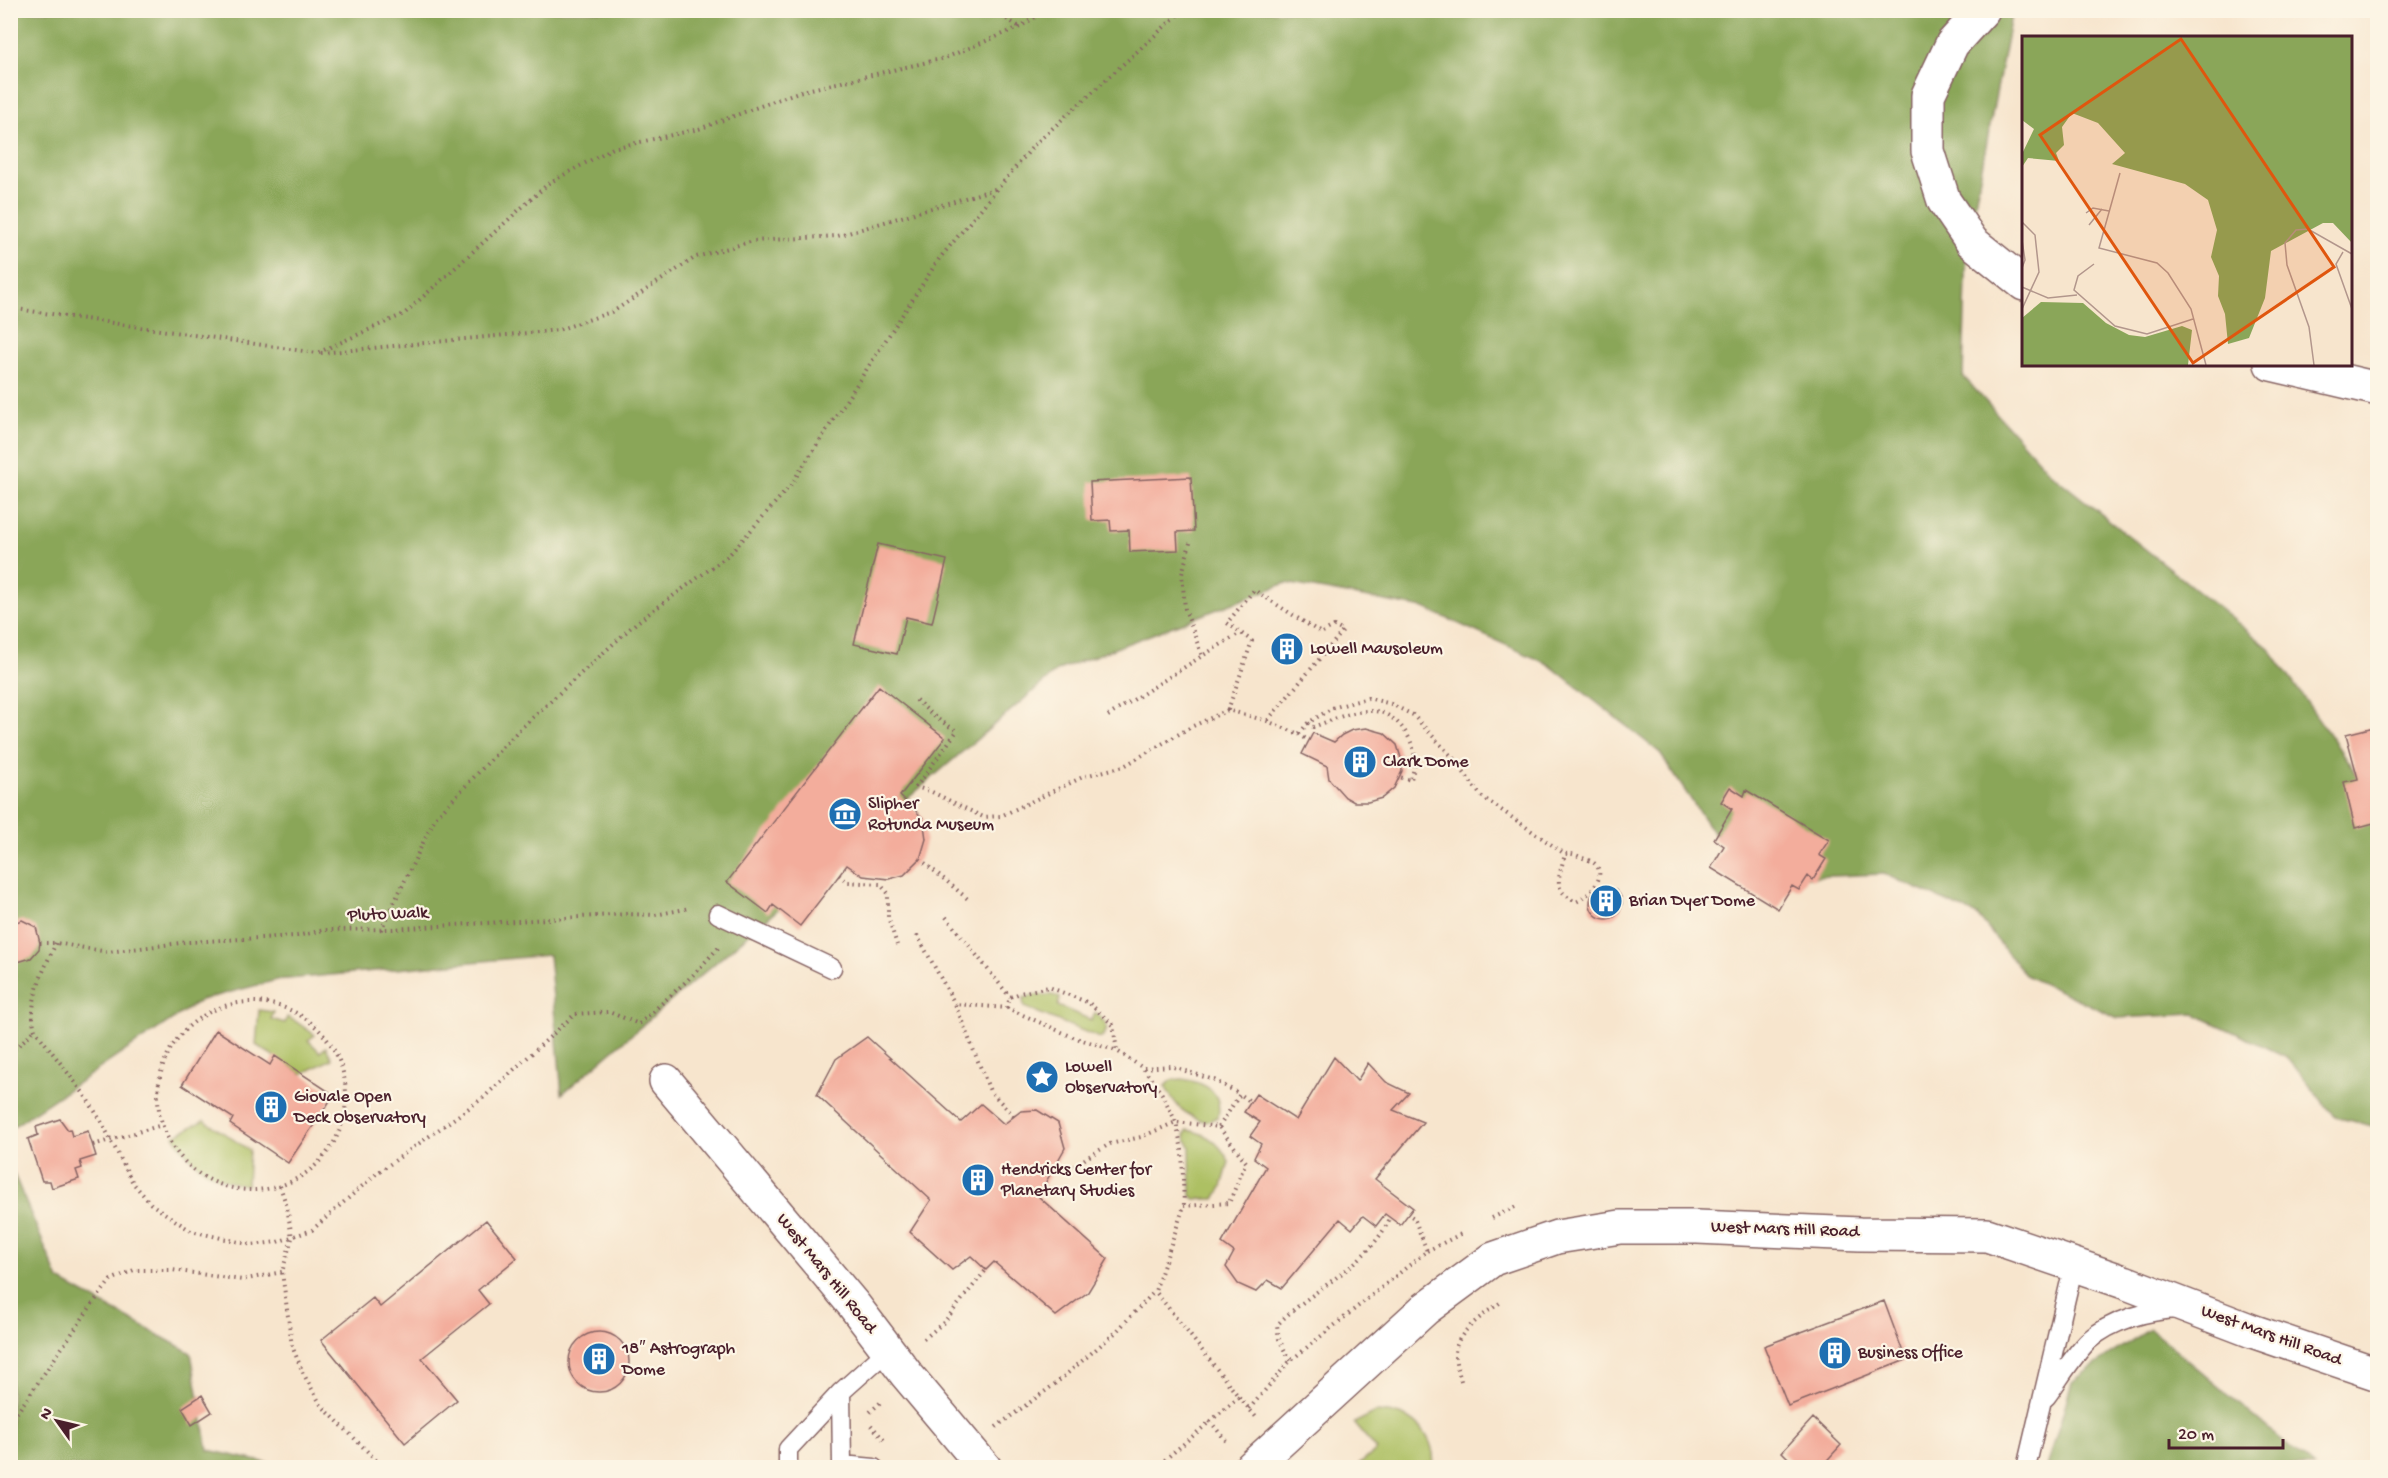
<svg xmlns="http://www.w3.org/2000/svg" width="2388" height="1478" font-family="'Gochi Hand',sans-serif">
	<style>
		.green { fill: #adc063; stroke: #7c7047; stroke-width: 1.5 }
		.forest { fill: #8aa659; stroke: #6a6242; stroke-width: 1.5 }
		.building { fill: #f3ad9c }
		.lines { fill: none; stroke-linecap: round; stroke-linejoin: round }
		.service-casing { stroke: #876464; stroke-width: 21 }
		.minor-casing { stroke: #876464; stroke-width: 36 }
		.path { stroke: #876464; stroke-width: 4; stroke-dasharray: 1.5 4.5; stroke-linecap: butt }
		.service { stroke: #fff; stroke-width: 18 }
		.minor { stroke: #fff; stroke-width: 33 }
		.labels { text-anchor: middle; dominant-baseline: central; stroke-width: 4.5; stroke-linejoin: round; paint-order: stroke }
		.poi-label { font-size: 18px; fill: #4a1f2b; stroke: #fcf5e5; text-anchor: start }
		.street-label { font-size: 18px; fill: #4a1f2b; stroke: #fcf5e5 }
		.inset-road { fill: none; stroke: #b2968c; stroke-width: 1.5 }
		.view { fill: #e0560e; fill-opacity: 0.15; stroke: #e0560e; stroke-width: 3 }
		.inset-edge { fill: none; stroke: #4a1f2b; stroke-width: 3 }
	</style>
	<rect width="100%" height="100%" fill="#fcf5e5"/>
	<filter id="ink" filterUnits="userSpaceOnUse"><feTurbulence type="fractalNoise" baseFrequency=".0167" numOctaves="2"/><feDisplacementMap in="SourceGraphic" scale="12" xChannelSelector="R" yChannelSelector="G"/><feConvolveMatrix kernelMatrix="1 2 1 2 8 2 1 2 1" color-interpolation-filters="sRGB"/></filter>
	<filter id="wash" filterUnits="userSpaceOnUse"><feTurbulence type="fractalNoise" baseFrequency=".008" numOctaves="4" result="noise"/><feDisplacementMap in="SourceGraphic" scale="24" xChannelSelector="R" yChannelSelector="G"/><feGaussianBlur stdDeviation="1.35" result="paint"/><feColorMatrix in="noise" values="0 0 0 0 0 0 0 0 0 0 0 0 0 0 0 0 0 1.4 0 .05"/><feComposite in="paint" operator="in"/></filter>
	<g filter="url(#wash)">
		<rect width="100%" height="100%" fill="#f7e5cd"/>
		<path class="green" d="M 1035,995 L 1053,995 L 1060,998 L 1058,1006 L 1091,1020 L 1095,1013 C 1104,1020 1113,1029 1100,1038 L 1024,1007 L 1023,998 Z
			M 259,1010 L 274,1012 L 271,1019 L 285,1023 L 287,1017 L 295,1021 L 315,1035 L 308,1040 L 320,1052 L 326,1047 L 332,1059 L 302,1074 L 256,1045 Z
			M 1183,1079 C 1205,1083 1223,1091 1218,1117 L 1206,1122 C 1183,1114 1176,1107 1165,1086 L 1171,1080 Z
			M 204,1120 L 249,1150 L 247,1185 C 214,1182 190,1164 174,1136 Z
			M 1187,1130 C 1207,1133 1221,1144 1229,1162 L 1222,1187 L 1215,1199 L 1195,1199 L 1191,1196 L 1190,1147 L 1185,1136 Z
			M 1376,1412 C 1384,1413 1393,1413 1400,1415 C 1423,1422 1436,1445 1433,1467 L 1356,1467 L 1377,1450 L 1354,1423 Z"/>
		<path class="forest" d="M 11,11 L 2012,11 L 1967,245 L 1963,376 L 2050,473 L 2269,648 L 2377,803 L 2377,1127 L 2335,1117 L 2287,1057 L 2195,1014 L 2118,1018 L 2025,975 L 1977,915 L 1884,874 L 1808,877 L 1714,834 L 1659,752 L 1548,664 L 1424,608 L 1286,583 L 1058,670 L 562,1094 L 549,955 L 277,980 L 201,1000 L 11,1128 Z
			M 10,1165 L 59,1280 L 191,1353 L 208,1450 L 286,1467 L 11,1467 Z
			M 2150,1329 L 2314,1467 L 2047,1467 L 2072,1382 L 2109,1355 Z"/>
		<g id="blocks">
			<path class="building" d="M 1191,477 L 1194,531 L 1177,532 L 1178,550 L 1130,552 L 1129,530 L 1111,531 L 1110,520 L 1092,521 L 1090,482 Z
				M 878,544 L 947,560 L 932,623 L 906,617 L 897,654 L 854,644 Z
				M1273 648a13 13 0 1 1 26 0a13 13 0 1 1-26 0Z
				M 879,686 L 945,738 L 900,796 L 923,818 L 926,839 L 920,859 L 904,875 L 889,879 L 863,876 L 847,865 L 800,926 L 773,905 L 768,913 L 727,882 Z
				M 2378,726 L 2378,822 L 2355,828 L 2344,782 L 2358,779 L 2346,734 Z
				M 1366,728 L 1384,733 L 1397,745 L 1401,758 L 1402,771 L 1394,788 L 1382,798 L 1368,802 L 1354,802 L 1345,797 L 1329,779 L 1327,766 L 1302,754 L 1313,733 L 1334,742 L 1342,735 L 1352,730 Z
				M 1730,787 L 1744,796 L 1746,790 L 1829,840 L 1819,855 L 1826,859 L 1813,880 L 1808,876 L 1799,890 L 1792,886 L 1778,909 L 1711,868 L 1724,846 L 1714,839 L 1732,809 L 1721,802 Z
				M1590 903a16 16 0 1 1 32 0a16 16 0 1 1-32 0Z
				M 22,920 L 36,927 L 40,943 L 39,949 L 31,958 L 18,962 L 10,959 L 10,924 Z
				M 216,1030 L 270,1065 L 275,1056 L 334,1095 L 288,1163 L 230,1124 L 233,1118 L 182,1085 Z
				M 867,1037 L 961,1122 L 981,1104 L 1004,1124 L 1021,1111 L 1037,1110 L 1058,1123 L 1065,1148 L 1038,1196 L 1108,1259 L 1088,1292 L 1056,1316 L 994,1262 L 986,1270 L 971,1256 L 952,1270 L 910,1232 L 931,1200 L 817,1095 L 836,1059 Z
				M 1334,1057 L 1357,1081 L 1368,1063 L 1386,1082 L 1409,1093 L 1393,1110 L 1423,1122 L 1375,1179 L 1413,1208 L 1400,1225 L 1385,1214 L 1376,1226 L 1363,1216 L 1352,1229 L 1340,1219 L 1282,1288 L 1268,1280 L 1256,1292 L 1238,1284 L 1226,1267 L 1234,1252 L 1222,1243 L 1266,1167 L 1254,1158 L 1261,1144 L 1250,1136 L 1260,1122 L 1244,1112 L 1256,1094 L 1296,1120 Z
				M 60,1119 L 68,1130 L 70,1129 L 72,1136 L 88,1131 L 96,1156 L 80,1161 L 82,1168 L 76,1170 L 79,1179 L 52,1188 L 50,1181 L 42,1181 L 28,1139 L 38,1135 L 36,1127 Z
				M 486,1220 L 517,1258 L 478,1290 L 489,1304 L 422,1358 L 457,1400 L 405,1443 L 321,1340 L 373,1298 L 380,1307 Z
				M 1884,1301 L 1906,1360 L 1788,1406 L 1764,1346 Z
				M569 1362a30 30 0 1 1 60 0a30 30 0 1 1-60 0Z
				M 202,1395 L 212,1412 L 192,1425 L 182,1408 Z
				M 1813,1418 L 1841,1445 L 1820,1468 L 1798,1468 L 1782,1452 Z"/>
		</g>
	</g>
	<g filter="url(#ink)">
		<use href="#blocks" fill-opacity="0" stroke="#876464" stroke-width="1.5"/>
		<g class="lines">
			<defs>
				<path id="service" d="M 718,914 L 832,968
					M 841,1392 L 842,1465 L 874,1468
					M 2046,1397 C 2060,1378 2072,1357 2088,1341 C 2111,1320 2149,1310 2179,1309
					M 788,1468 L 788,1449 L 841,1392 L 887,1351
					M 2026,1468 L 2074,1264"/>
				<path id="minor" d="M 1983,10 L 1952,44 L 1928,95 L 1928,151 L 1944,201 L 1972,242 L 2024,284
					M 2271,364 L 2378,389
					M 666,1081 L 853,1304 L 907,1375 L 985,1468
					M 1251,1468 L 1425,1309 L 1493,1259 L 1557,1237 L 1620,1227 L 1697,1227 L 1860,1234 L 1987,1235 L 2124,1282 L 2252,1331 L 2378,1374"/>
			</defs>
			<use href="#service" class="service-casing"/>
			<use href="#minor" class="minor-casing"/>
			<path class="path" d="M 991,10 L 1020,27
				M 10,308 L 317,353 L 404,314 L 549,183 L 613,148 L 699,129 L 798,92 L 945,58 L 1020,27 L 1046,10
				M 321,353 L 558,330 L 614,311 L 696,257 L 753,241 L 838,236 L 998,188
				M 1190,543 L 1182,574 L 1185,609 L 1202,656 L 1240,633
				M 916,700 L 936,718 L 957,731 L 916,787 L 932,792 L 983,817 L 1001,816 L 1085,776 L 1124,766 L 1191,727 L 1228,710 L 1267,721 L 1299,734 L 1308,723 L 1332,708 L 1368,698 L 1391,704 L 1413,715 L 1454,759 L 1481,796 L 1565,854 C 1573,853 1576,855 1583,858 C 1587,860 1593,861 1596,865 C 1607,878 1588,897 1576,902 C 1551,889 1559,878 1565,854
				M 1228,710 L 1252,641 L 1227,623 L 1254,590 L 1321,633 L 1334,626 L 1343,631 L 1267,721
				M 1108,716 L 1202,656
				M 1308,723 L 1313,727 C 1332,720 1353,710 1373,711 C 1396,712 1415,739 1415,761 C 1415,767 1412,774 1411,780 L 1399,777
				M 1299,734 L 1309,741
				M 920,859 L 969,900
				M 839,875 L 847,882 L 880,884 L 888,893 L 888,917 L 897,945
				M 946,917 L 1010,997
				M 381,930 L 435,818 L 518,731 L 636,623 L 729,555 L 790,486 L 939,259 L 1035,144 L 1183,10
				M 917,935 L 955,1004
				M 40,943 L 56,943 L 108,952 L 188,942 L 297,936 L 324,930 L 392,929 L 627,914 L 655,915 L 690,908
				M 56,943 C 44,969 27,1001 35,1030 L 84,1094 L 101,1121 L 133,1183 L 151,1204 L 191,1231 L 252,1245 L 277,1242 L 312,1230 L 376,1174 L 483,1098 L 575,1014 L 609,1012 L 639,1024 L 693,975 L 719,947
				M158 1096a94 94 0 1 1 188 0a94 94 0 1 1-188 0Z
				M 1007,1008 L 1010,997 L 1020,993 L 1049,987 L 1089,1003 L 1113,1025 L 1117,1051 L 1143,1068 L 1162,1094 L 1176,1122 L 1182,1150 L 1184,1206 L 1155,1291 L 1239,1397 L 1155,1468
				M 10,1053 L 35,1030
				M 1144,1068 L 1170,1066 L 1214,1080 L 1240,1094
				M 1014,1116 L 990,1091 L 955,1004 L 1007,1008 L 1073,1037 L 1117,1051
				M 1219,1127 L 1240,1094 L 1251,1102
				M 93,1145 L 162,1125
				M 1056,1164 L 1066,1173 L 1086,1158 L 1110,1144 L 1141,1137 L 1176,1122 L 1219,1127 L 1246,1162 L 1229,1203 L 1184,1206
				M 280,1186 L 287,1207 L 292,1238 L 282,1272 L 292,1346 L 304,1375 L 321,1405 L 384,1468
				M 1492,1218 L 1517,1206
				M 1427,1251 L 1461,1234
				M 924,1339 L 944,1322 L 986,1270
				M 1290,1361 L 1279,1339 L 1277,1325 C 1313,1288 1368,1266 1390,1218
				M 1461,1381 C 1459,1373 1456,1365 1455,1357 C 1453,1333 1484,1315 1501,1302
				M 1239,1397 L 1256,1417
				M 1249,1409 L 1290,1361 L 1427,1251 L 1414,1218 L 1409,1215
				M 870,1412 L 882,1401
				M 1210,1421 L 1226,1441
				M 10,1423 L 93,1303 L 111,1280 L 134,1270 L 172,1270 L 242,1280 L 282,1272
				M 871,1425 L 884,1440
				M 996,1427 L 1055,1384 L 1115,1333 L 1155,1291"/>
			<use href="#service" class="service"/>
			<use href="#minor" class="minor"/>
		</g>
	</g>
	<defs>
		<symbol id="building-disc" viewBox="-11 -11 22 22"><circle r="9.5" fill="#1f6fb2" stroke="#fcf5e5"/><path d="M-4-6H4V6H1V3H-1V6H-4ZM-2.5-4.3h1.7v1.8h-1.7ZM.8-4.3h1.7v1.8H.8ZM-2.5-1h1.7V.8h-1.7ZM.8-1h1.7V.8H.8Z" fill="#fff"/></symbol>
		<symbol id="museum-disc" viewBox="-11 -11 22 22"><circle r="9.5" fill="#1f6fb2" stroke="#fcf5e5"/><path d="M0-6L6-3V-2H-6V-3ZM-5-1h2V3h-2ZM-1-1h2V3h-2ZM3-1h2V3H3ZM-6 4H6V6H-6Z" fill="#fff"/></symbol>
		<symbol id="sight-disc" viewBox="-11 -11 22 22"><circle r="9.5" fill="#1f6fb2" stroke="#fcf5e5"/><path d="M0-6L1.8-2.2L6-1.7L2.9 1.2L3.7 5.4L0 3.3L-3.7 5.4L-2.9 1.2L-6-1.7L-1.8-2.2Z" fill="#fff"/></symbol>
	</defs>
	<g fill-rule="evenodd">
		<use href="#building-disc" x="1268" y="630" width="38" height="38"/>
		<use href="#building-disc" x="1341" y="743" width="38" height="38"/>
		<use href="#museum-disc" x="826" y="795" width="38" height="38"/>
		<use href="#building-disc" x="1587" y="882" width="38" height="38"/>
		<use href="#sight-disc" x="1023" y="1058" width="38" height="38"/>
		<use href="#building-disc" x="252" y="1088" width="38" height="38"/>
		<use href="#building-disc" x="959" y="1161" width="38" height="38"/>
		<use href="#building-disc" x="1816" y="1334" width="38" height="38"/>
		<use href="#building-disc" x="580" y="1340" width="38" height="38"/>
	</g>
	<g class="labels">
		<g class="poi-label">
			<text x="1310" y="649">Lowell Mausoleum</text>
			<text x="1383" y="762">Clark Dome</text>
			<text x="868" y="804">Slipher<tspan x="868" dy="21">Rotunda Museum</tspan></text>
			<text x="1629" y="901">Brian Dyer Dome</text>
			<text x="1065" y="1067">Lowell<tspan x="1065" dy="21">Observatory</tspan></text>
			<text x="294" y="1097">Giovale Open<tspan x="294" dy="21">Deck Observatory</tspan></text>
			<text x="1001" y="1170">Hendricks Center for<tspan x="1001" dy="21">Planetary Studies</tspan></text>
			<text x="622" y="1349">18″ Astrograph<tspan x="622" dy="21">Dome</tspan></text>
			<text x="1858" y="1353">Business Office</text>
		</g>
		<g class="street-label">
			<text transform="translate(388 915) rotate(-2)">Pluto Walk</text>
			<text transform="translate(1785 1230) rotate(2)">West Mars Hill Road</text>
			<text transform="translate(826 1274) rotate(51)">West Mars Hill Road</text>
			<text transform="translate(2271 1336) rotate(20)">West Mars Hill Road</text>
		</g>
	</g>
	<g transform="translate(2022 36)">
		<rect width="330" height="330" fill="#f7e5cd"/>
		<path d="M 0,1 L 330,1 L 330,207 L 311,187 L 301,187 L 249,215 L 243,262 L 227,302 L 206,308 L 203,278 L 196,260 L 197,240 L 189,221 L 195,194 L 186,164 L 163,148 L 90,128 L 103,117 L 76,87 L 50,77 L 40,91 L 42,109 L 34,117 L 37,125 L 6,122 L 0,131 L 0,118 L 12,93 L 0,84 ZM 19,266 L 61,267 L 84,287 L 107,299 L 123,301 L 160,290 L 170,294 L 166,329 L 0,329 L 0,282 Z" fill="#8aa659"/>
		<path class="inset-road" d="M 98,137 L 77,212 L 135,227 L 146,237 L 169,273 L 184,329M 64,177 L 71,172 L 87,175M 0,186 L 13,199 L 17,236 L 0,273M 67,189 L 80,173M 0,204 L 3,224 L 0,232M 321,216 L 314,228 L 330,273M 72,228 L 56,240 L 52,254 L 93,290 L 125,298 L 171,283M 0,251 L 26,262 L 55,259M 292,329 L 287,291 L 265,229 L 263,207 L 274,194 L 286,193 L 330,218"/>
		<path class="view" d="M 159,3 L 312,231 L 171,327 L 18,99 Z"/>
		<rect width="330" height="330" class="inset-edge"/>
	</g>
	<rect width="2388" height="1478" fill="none" stroke="#fcf5e5" stroke-width="36"/>
	<g transform="translate(57 1421) rotate(304)" stroke="#fcf5e5" stroke-width="4.5" paint-order="stroke">
	<path d="M0-4.5L10 22L0 15L-10 22Z" fill="#4a1f2b"/>
	<text y="-9" font-size="16" font-weight="bold" text-anchor="middle" fill="#4a1f2b">N</text>
	</g>
	<path d="M2169 1439v9h114v-9" fill="none" stroke="#4a1f2b" stroke-width="3"/>
	<text x="2178" y="1439" font-size="18" fill="#4a1f2b" stroke="#fcf5e5" stroke-width="4.5" paint-order="stroke">20 m</text>
</svg>
